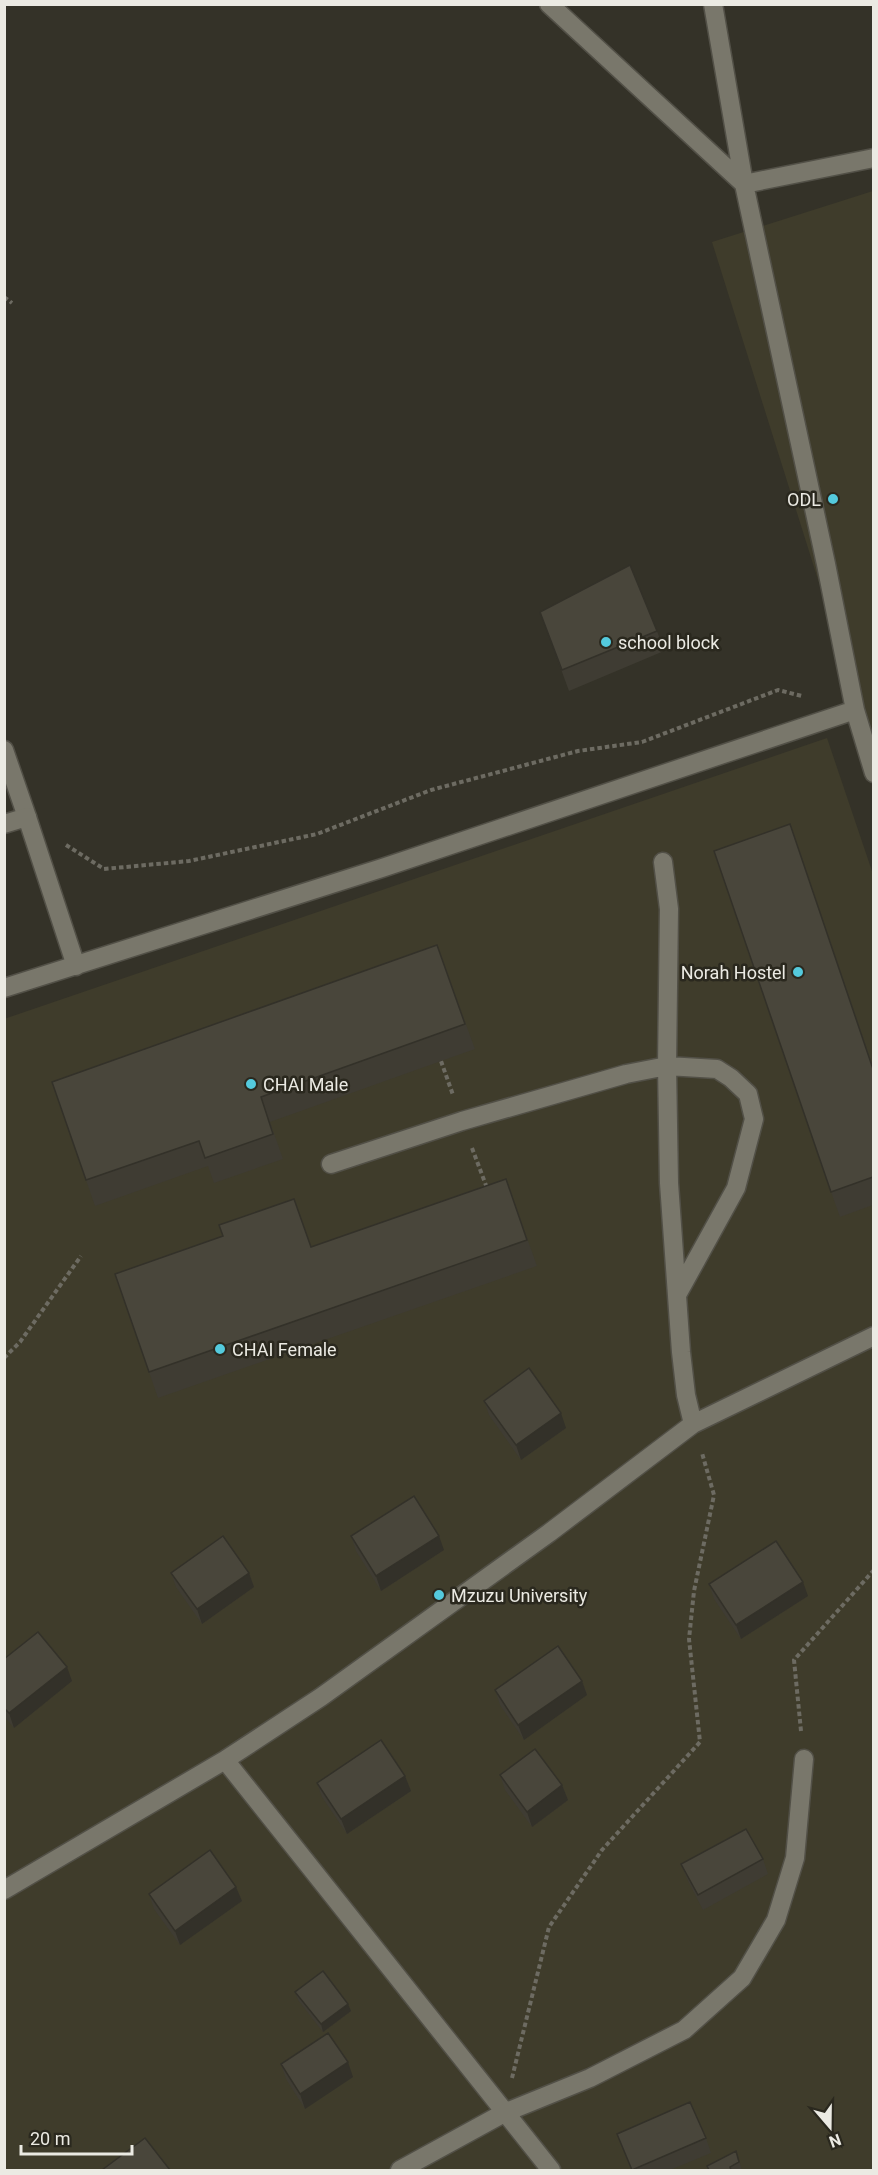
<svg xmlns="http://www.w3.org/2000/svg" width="878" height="2175" font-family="Roboto,sans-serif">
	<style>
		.built { fill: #3f3c2b }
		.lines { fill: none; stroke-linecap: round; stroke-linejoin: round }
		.lane-casing { stroke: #525047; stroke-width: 21 }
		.street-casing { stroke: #525047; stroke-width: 21 }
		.path { stroke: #6d6b62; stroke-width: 4; stroke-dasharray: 4.5 3; stroke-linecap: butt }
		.lane { stroke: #79776b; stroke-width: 18 }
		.street { stroke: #79776b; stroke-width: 18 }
		.wall { fill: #3f3c33 }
		.shaded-wall { fill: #333129 }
		.building { fill: #49463b; stroke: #333129; stroke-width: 1.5 }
		.poi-dot { fill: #54cadd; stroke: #2a281e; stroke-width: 2 }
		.labels { text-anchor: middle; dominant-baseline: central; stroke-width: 5; stroke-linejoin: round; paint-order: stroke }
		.poi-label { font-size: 18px; fill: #ebeae3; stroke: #2a281e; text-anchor: start }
	</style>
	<rect width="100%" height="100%" fill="#343228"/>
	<path class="built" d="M 873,191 L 873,755 L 712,242 Z
		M 827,738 L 874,877 L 873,2170 L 5,2170 L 4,1019 Z"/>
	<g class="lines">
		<defs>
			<path id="lane" d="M 4,750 L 27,817
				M 663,862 L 669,909 L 667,1066 L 669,1183 L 681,1352 L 686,1395 L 693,1424
				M 331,1164 L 462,1121 L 626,1074 L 667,1066 L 717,1069 L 731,1078 L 748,1094 L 754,1119 L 736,1188 L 677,1295
				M 225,1760 L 551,2170
				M 4,1890 L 225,1760 L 321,1697 L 549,1533 L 693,1424 L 874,1336
				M 400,2170 L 504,2113 L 590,2078 L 684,2030 L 742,1978 L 776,1920 L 795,1858 L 804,1759"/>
			<path id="street" d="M 549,4 L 744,184 L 874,158
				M 713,4 L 744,184 L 826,564 L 855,710 L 874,773
				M 4,824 L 27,817 L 76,966
				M 4,988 L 382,868 L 855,710"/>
		</defs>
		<use href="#lane" class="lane-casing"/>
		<use href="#street" class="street-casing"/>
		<path class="path" d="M 4,297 L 12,303
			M 66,845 L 104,869 L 189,861 L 317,834 L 431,790 L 578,751 L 642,742 L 778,690 L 802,696
			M 441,1061 L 453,1095
			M 472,1148 L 487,1188
			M 4,1358 L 20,1342 L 81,1256
			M 801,1731 L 794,1660 L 874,1570
			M 512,2078 L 549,1927 L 602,1850 L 700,1742 L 689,1639 L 694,1591 L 714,1495 L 702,1453"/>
		<use href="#lane" class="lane"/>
		<use href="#street" class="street"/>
	</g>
	<path class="wall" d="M 540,612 L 657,631 L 664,651 L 569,691 Z
		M 799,850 L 873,1067 L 873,1205 L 840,1217 L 831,1192 Z
		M 437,945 L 475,1049 L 270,1122 L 283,1159 L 214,1183 L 208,1166 L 95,1206 L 52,1082 Z
		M 506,1179 L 537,1266 L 158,1398 L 115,1274 L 311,1247 Z
		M 484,1401 L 566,1428 L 521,1460 L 489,1415 Z
		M 351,1536 L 444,1550 L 381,1591 L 356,1551 Z
		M 171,1573 L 249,1573 L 254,1587 L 202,1624 L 176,1587 Z
		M 709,1584 L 808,1596 L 741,1639 L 714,1599 Z
		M 4,1659 L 72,1681 L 14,1728 L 4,1716 Z
		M 582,1681 L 587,1695 L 524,1740 L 500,1705 L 495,1690 Z
		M 500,1775 L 562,1785 L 568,1800 L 532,1827 L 505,1790 Z
		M 405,1776 L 411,1791 L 347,1834 L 322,1797 L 317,1783 Z
		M 763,1859 L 768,1874 L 703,1910 L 687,1879 L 681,1864 Z
		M 236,1887 L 242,1901 L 180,1945 L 154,1909 L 149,1894 Z
		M 295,1992 L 348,2004 L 351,2011 L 323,2032 L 298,2000 Z
		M 281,2064 L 353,2077 L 305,2109 L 286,2079 Z
		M 617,2134 L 706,2138 L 711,2153 L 670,2170 L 631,2170 Z
		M 736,2151 L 742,2170 L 708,2170 L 707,2166 Z"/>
	<path class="shaded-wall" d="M 561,1413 L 566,1428 L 521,1460 L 516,1445 Z
		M 439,1536 L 444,1550 L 381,1591 L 376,1576 Z
		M 249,1573 L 254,1587 L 202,1624 L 197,1609 Z
		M 803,1582 L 808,1596 L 741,1639 L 736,1625 Z
		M 67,1667 L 72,1681 L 14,1728 L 9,1713 Z
		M 582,1681 L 587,1695 L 524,1740 L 518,1725 Z
		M 405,1776 L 411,1791 L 347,1834 L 341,1819 Z
		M 562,1785 L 568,1800 L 532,1827 L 527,1812 Z
		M 236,1887 L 242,1901 L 180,1945 L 175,1931 Z
		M 348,2004 L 351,2011 L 323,2032 L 321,2024 Z
		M 348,2062 L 353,2077 L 305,2109 L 300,2094 Z"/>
	<path class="building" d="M 630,565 L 657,631 L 562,670 L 540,612 Z
		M 790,824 L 873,1069 L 873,1177 L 831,1192 L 714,851 Z
		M 437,945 L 465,1024 L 261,1097 L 273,1134 L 205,1158 L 199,1141 L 86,1180 L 52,1082 Z
		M 506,1179 L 527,1240 L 149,1372 L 115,1274 L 223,1236 L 219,1225 L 294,1199 L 311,1247 Z
		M 529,1368 L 561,1413 L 516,1445 L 484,1401 Z
		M 414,1496 L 439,1536 L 376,1576 L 351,1536 Z
		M 223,1536 L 249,1573 L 197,1609 L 171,1573 Z
		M 776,1541 L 803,1582 L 736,1625 L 709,1584 Z
		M 38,1632 L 67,1667 L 9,1713 L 4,1708 L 4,1659 Z
		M 558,1646 L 582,1681 L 518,1725 L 495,1690 Z
		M 381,1740 L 405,1776 L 341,1819 L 317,1783 Z
		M 535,1749 L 562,1785 L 527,1812 L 500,1775 Z
		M 746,1829 L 763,1859 L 698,1895 L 681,1864 Z
		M 210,1850 L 236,1887 L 175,1931 L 149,1894 Z
		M 323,1971 L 348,2004 L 321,2024 L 295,1992 Z
		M 328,2033 L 348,2062 L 300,2094 L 281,2064 Z
		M 690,2102 L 706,2138 L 632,2170 L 617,2134 Z
		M 145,2138 L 170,2170 L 102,2170 Z
		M 736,2151 L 739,2162 L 730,2167 L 731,2170 L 709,2170 L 707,2166 Z"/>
	<g class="poi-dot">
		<circle cx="833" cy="499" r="6"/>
		<circle cx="606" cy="642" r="6"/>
		<circle cx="798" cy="972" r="6"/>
		<circle cx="251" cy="1084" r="6"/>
		<circle cx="220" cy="1349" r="6"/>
		<circle cx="439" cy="1595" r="6"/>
	</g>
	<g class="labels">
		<g class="poi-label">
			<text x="821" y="499" text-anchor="end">ODL</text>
			<text x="618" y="642">school block</text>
			<text x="786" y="972" text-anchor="end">Norah Hostel</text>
			<text x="263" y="1084">CHAI Male</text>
			<text x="232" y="1349">CHAI Female</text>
			<text x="451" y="1595">Mzuzu University</text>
		</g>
	</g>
	<rect width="878" height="2175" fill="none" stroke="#ebeae3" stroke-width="12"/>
	<g transform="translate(830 2127) rotate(160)" stroke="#2a281e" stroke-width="4.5" paint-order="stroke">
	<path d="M0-4.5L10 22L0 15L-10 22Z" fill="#ebeae3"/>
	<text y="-9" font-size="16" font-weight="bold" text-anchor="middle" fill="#ebeae3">N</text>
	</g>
	<path d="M21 2145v9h111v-9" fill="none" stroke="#ebeae3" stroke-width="3"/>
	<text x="30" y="2145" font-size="18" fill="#ebeae3" stroke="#2a281e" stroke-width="4.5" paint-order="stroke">20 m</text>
</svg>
